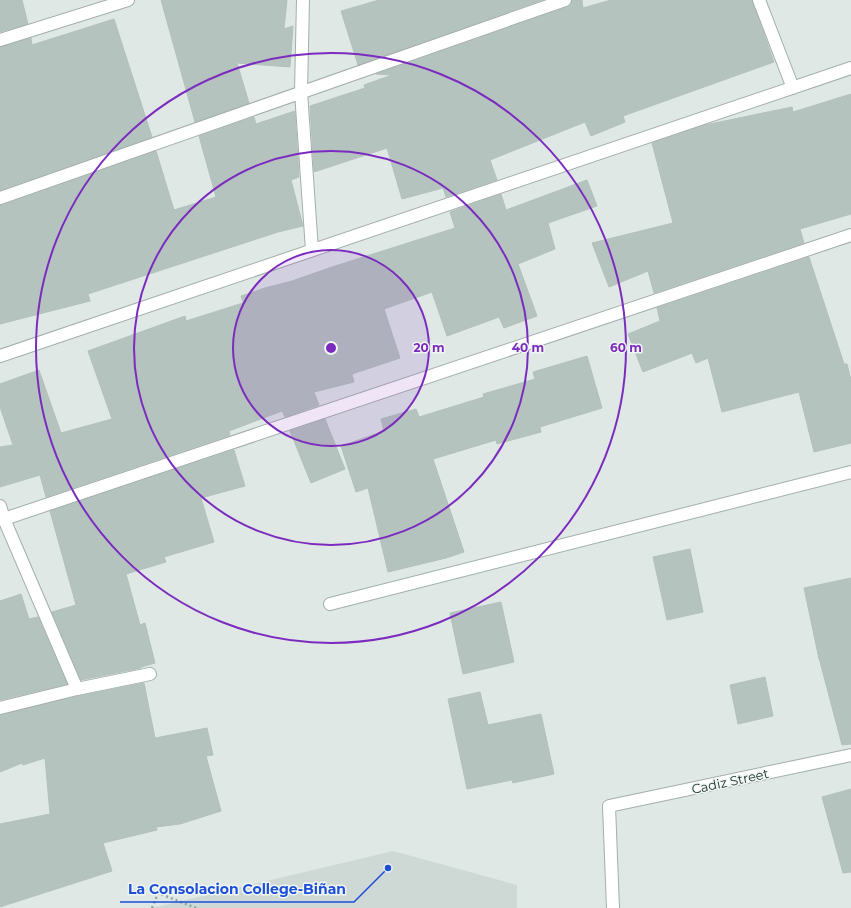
<svg xmlns="http://www.w3.org/2000/svg" width="851" height="908" font-family="Montserrat,sans-serif">
	<style>
		.built { fill: #ced8d4 }
		.building { fill: #b5c3be; stroke: #b3c1bc }
		.lines { fill: none; stroke-linecap: round; stroke-linejoin: round }
		.street-casing { stroke: #a3afac; stroke-width: 14 }
		.path { stroke: #84a8a0; stroke-width: 2.5; stroke-dasharray: 2 3; stroke-linecap: butt }
		.street { stroke: #fff; stroke-width: 12 }
		.ring { fill: none; stroke: #7b2cbf; stroke-width: 2 }
		.labels { text-anchor: middle; dominant-baseline: central; stroke-width: 3; stroke-linejoin: round; paint-order: stroke }
		.street-label { font-size: 13px; fill: #233633; stroke: #eff6f3 }
		.centre { fill: #7b2cbf; stroke: #eff6f3; stroke-width: 2 }
		.ring-label { font-size: 12px; text-anchor: middle; font-weight: bold; fill: #7b2cbf; stroke: #eff6f3; stroke-width: 3; stroke-linejoin: round; paint-order: stroke }
		.leader { fill: none; stroke: #1d4ed8; stroke-width: 1.5 }
		.callout-dot { fill: #1d4ed8; stroke: #eff6f3; stroke-width: 1.5 }
		.callout-label { font-size: 14px; text-anchor: middle; font-weight: bold; fill: #1d4ed8; stroke: #eff6f3; stroke-width: 3; stroke-linejoin: round; paint-order: stroke }
	</style>
	<rect width="100%" height="100%" fill="#dfe8e5"/>
	<path class="built" d="M 393,851 L 517,885 L 517,908 L 152,908 Z"/>
	<path class="building" d="M 0,0 L 22,0 L 28,24 L 0,32 Z
		M 161,0 L 287,0 L 284,29 L 293,26 L 290,67 L 237,63 L 249,103 L 195,122 Z
		M 379,0 L 542,0 L 358,65 L 341,11 Z
		M 572,0 L 582,0 L 583,8 L 611,0 L 752,0 L 774,62 L 623,116 L 625,122 L 591,136 L 585,122 L 490,160 L 497,180 L 446,197 L 443,188 L 402,199 L 387,148 L 314,172 L 310,106 L 365,88 L 364,85 L 392,75 L 376,74 L 567,7 L 571,5 Z
		M 114,19 L 152,137 L 0,190 L 0,47 L 31,38 L 32,45 Z
		M 851,94 L 851,214 L 800,229 L 804,243 L 654,293 L 648,271 L 609,287 L 592,243 L 673,223 L 652,143 L 705,125 L 792,107 L 793,112 Z
		M 295,111 L 299,177 L 291,180 L 303,226 L 278,232 L 88,294 L 90,301 L 0,324 L 0,205 L 156,151 L 174,210 L 216,197 L 199,136 L 254,117 L 256,124 Z
		M 587,180 L 597,206 L 548,223 L 555,249 L 518,264 L 537,316 L 504,328 L 499,317 L 447,336 L 432,292 L 384,309 L 400,358 L 352,374 L 354,382 L 314,392 L 319,405 L 285,417 L 282,411 L 229,431 L 230,435 L 46,497 L 40,475 L 0,487 L 0,447 L 13,445 L 0,407 L 0,384 L 39,370 L 61,433 L 112,419 L 88,351 L 185,316 L 186,321 L 243,303 L 241,296 L 265,288 L 292,281 L 332,267 L 455,228 L 450,212 L 501,194 L 506,210 Z
		M 809,257 L 844,364 L 847,364 L 851,380 L 851,443 L 814,452 L 799,392 L 722,412 L 708,358 L 696,363 L 692,353 L 643,372 L 628,334 L 660,321 L 657,308 Z
		M 587,356 L 602,408 L 540,427 L 541,432 L 497,444 L 496,440 L 433,459 L 464,552 L 446,558 L 388,572 L 368,488 L 356,492 L 341,446 L 384,431 L 381,419 L 416,409 L 419,417 L 484,397 L 483,394 L 535,379 L 533,372 Z
		M 325,419 L 345,469 L 311,483 L 290,431 Z
		M 234,450 L 245,486 L 201,498 L 214,542 L 164,557 L 166,562 L 126,574 L 140,625 L 145,623 L 155,663 L 141,667 L 141,668 L 81,680 L 52,612 L 76,605 L 50,511 Z
		M 690,549 L 703,612 L 667,620 L 653,557 Z
		M 851,578 L 851,744 L 842,745 L 819,658 L 819,659 L 804,588 Z
		M 21,594 L 29,619 L 38,617 L 67,684 L 0,700 L 0,601 Z
		M 501,602 L 514,662 L 463,674 L 450,613 Z
		M 765,677 L 773,716 L 738,724 L 730,685 Z
		M 144,683 L 155,738 L 207,728 L 213,755 L 206,756 L 221,811 L 180,824 L 156,827 L 157,830 L 103,843 L 112,871 L 0,907 L 0,824 L 50,814 L 45,758 L 23,765 L 22,763 L 0,772 L 0,715 L 79,696 Z
		M 480,692 L 488,725 L 541,714 L 554,774 L 513,783 L 512,780 L 467,789 L 448,699 Z
		M 851,789 L 851,872 L 843,873 L 822,797 Z"/>
	<g class="lines">
		<defs>
			<path id="street" d="M 303,0 L 301,92 L 312,250
				M 759,0 L 793,88
				M 0,40 L 128,0
				M 0,198 L 565,0
				M 0,356 L 851,68
				M 0,506 L 4,519 L 77,689
				M 4,519 L 851,235
				M 330,604 L 851,472
				M 0,708 L 77,689 L 150,674
				M 613,908 L 609,806 L 851,755"/>
		</defs>
		<use href="#street" class="street-casing"/>
		<path class="path" d="M 152,908 L 158,893 L 196,908"/>
		<use href="#street" class="street"/>
	</g>
	<circle cx="331" cy="348" r="98" fill="#7b2cbf" fill-opacity=".12"/>
	<g class="ring">
		<circle cx="331" cy="348" r="98"/>
		<circle cx="331" cy="348" r="197"/>
		<circle cx="331" cy="348" r="295"/>
	</g>
	<g class="labels">
		<g class="street-label">
			<text transform="translate(730 781) rotate(-12)">Cadiz Street</text>
		</g>
	</g>
	<circle cx="331" cy="348" r="6" class="centre"/>
	<g class="ring-label">
		<text x="429" y="352">20 m</text>
		<text x="528" y="352">40 m</text>
		<text x="626" y="352">60 m</text>
	</g>
	<path class="leader" d="M388 868L354 902H120"/>
	<circle class="callout-dot" cx="388" cy="868" r="4"/>
	<g class="callout-label">
		<text x="237" y="894">La Consolacion College-Biñan</text>
	</g>
</svg>
